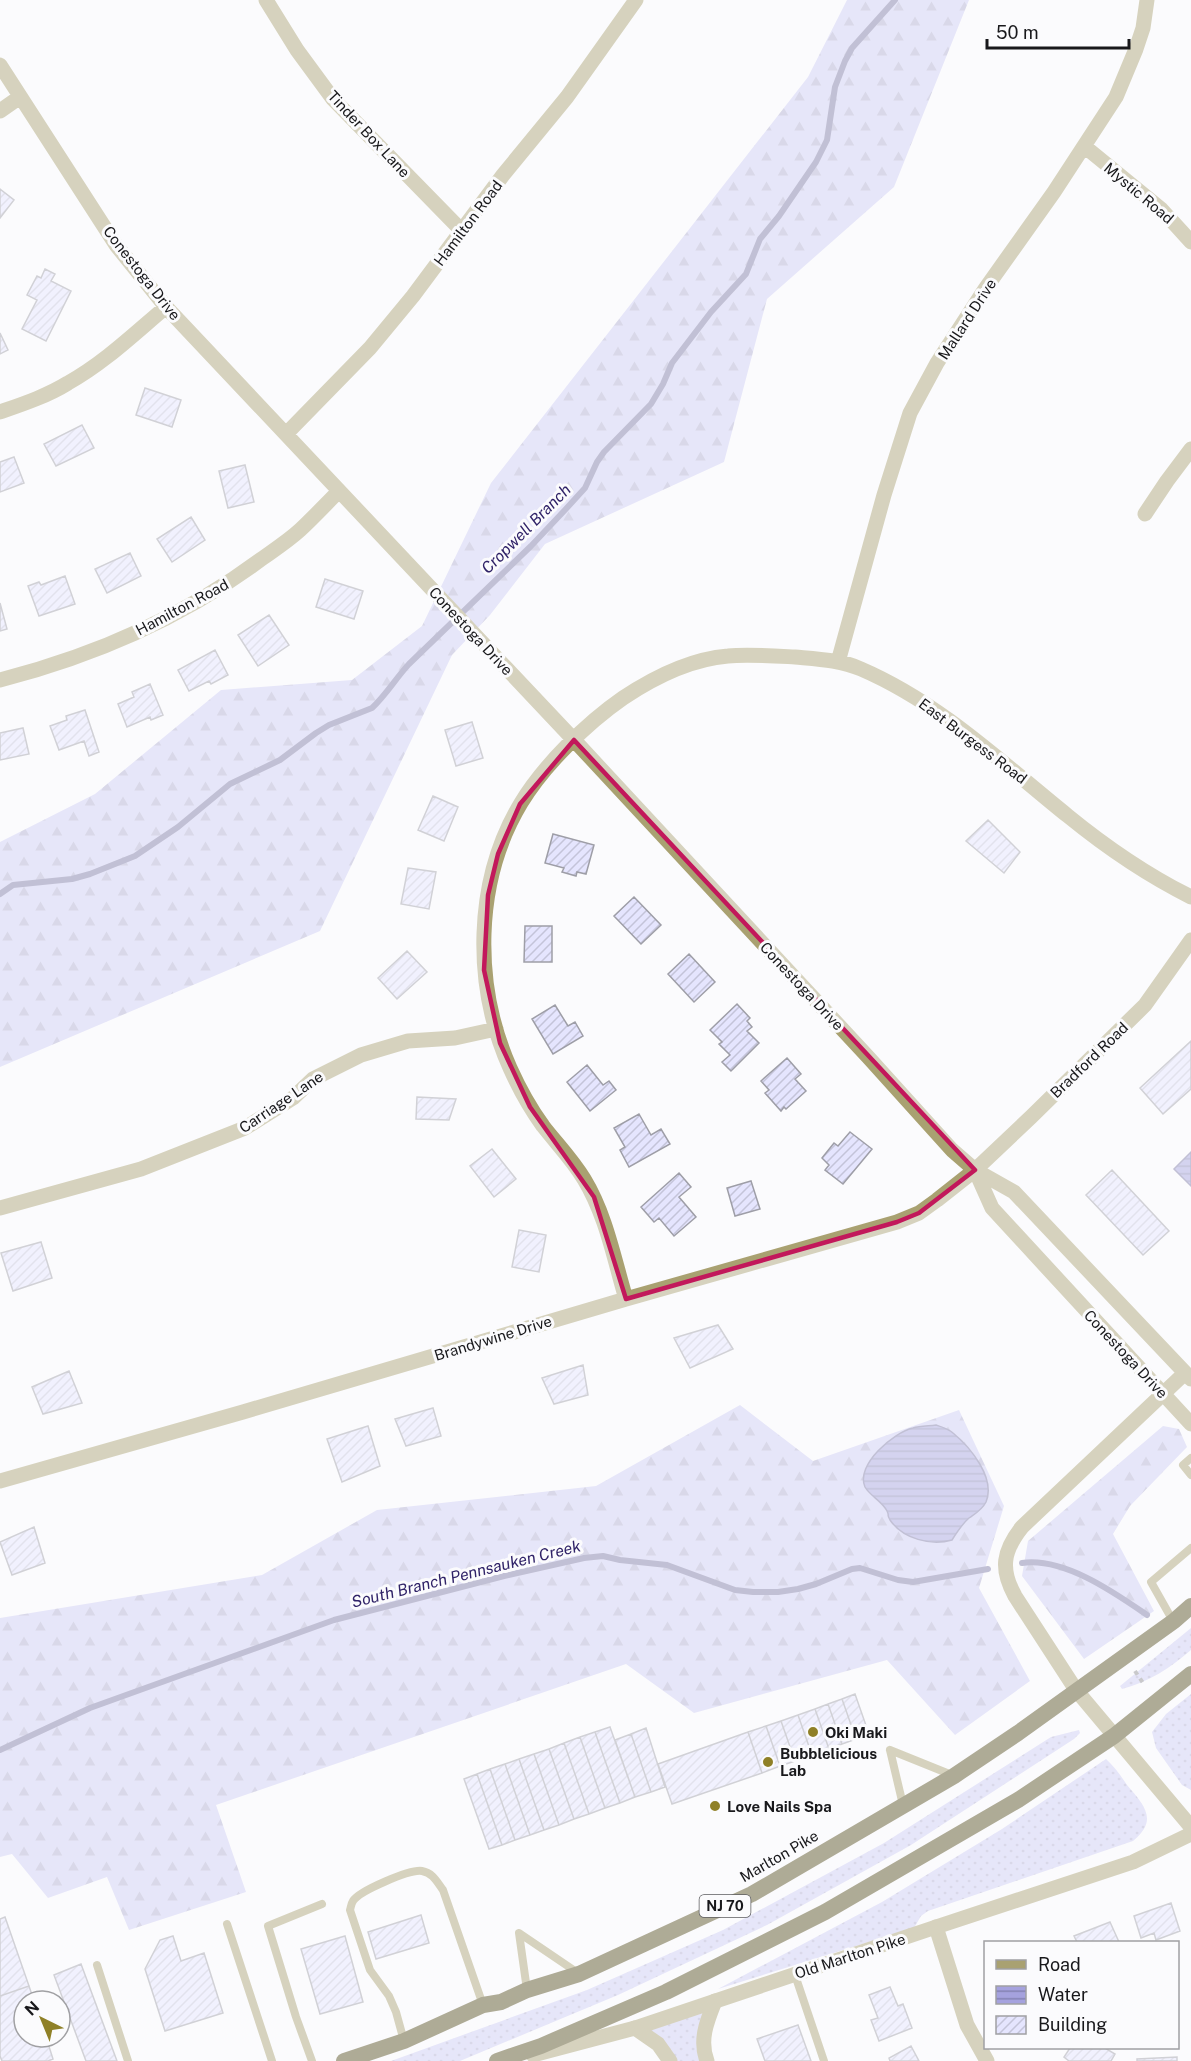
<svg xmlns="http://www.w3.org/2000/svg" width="1191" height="2061" font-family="'Public Sans',sans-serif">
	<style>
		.grass { fill: url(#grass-dots) }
		.forest { fill: url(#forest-firs) }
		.water { fill: url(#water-rules); stroke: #7b79a4; stroke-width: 1.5 }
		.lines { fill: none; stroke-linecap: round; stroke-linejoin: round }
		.stream { stroke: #7b79a4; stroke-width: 6 }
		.building { fill: url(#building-hatch); stroke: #9e9ea7; stroke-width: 1.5 }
		.path { stroke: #8d8d8f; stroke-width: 4; stroke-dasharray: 4.5 4.5; stroke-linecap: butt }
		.service { stroke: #a9a171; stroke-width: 8 }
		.minor { stroke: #a9a171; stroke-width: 15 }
		.tertiary { stroke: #a9a171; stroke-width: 15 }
		.trunk { stroke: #51491a; stroke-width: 16 }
		.marked { fill: none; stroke: #c2185b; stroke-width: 4.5; stroke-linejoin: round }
		.poi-dot { fill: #8f8027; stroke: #fbfbfd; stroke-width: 2 }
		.labels { text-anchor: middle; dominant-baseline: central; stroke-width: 6; stroke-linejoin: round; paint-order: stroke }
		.shield { fill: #fbfbfd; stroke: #5c5c5f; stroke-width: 1.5 }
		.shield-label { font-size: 14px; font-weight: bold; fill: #18181b }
		.street-label { font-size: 15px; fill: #18181b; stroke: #fbfbfd }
		.poi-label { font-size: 15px; font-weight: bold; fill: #18181b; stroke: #fbfbfd; text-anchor: start }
		.water-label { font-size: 16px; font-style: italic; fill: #302368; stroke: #fbfbfd }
	</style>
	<defs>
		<pattern id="grass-dots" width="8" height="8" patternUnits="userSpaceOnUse" patternTransform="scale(1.5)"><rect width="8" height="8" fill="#cdccf3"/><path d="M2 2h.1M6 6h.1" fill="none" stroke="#afaed0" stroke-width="1.8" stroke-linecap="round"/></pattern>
		<pattern id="forest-firs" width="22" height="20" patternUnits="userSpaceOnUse" patternTransform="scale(1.5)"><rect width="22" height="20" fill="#cdccf3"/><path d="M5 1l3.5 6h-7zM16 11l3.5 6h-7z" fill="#afaed0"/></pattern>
		<pattern id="water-rules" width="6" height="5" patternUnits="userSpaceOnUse" patternTransform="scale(1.5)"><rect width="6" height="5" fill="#a5a2de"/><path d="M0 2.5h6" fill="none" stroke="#8583b3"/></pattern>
		<pattern id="building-hatch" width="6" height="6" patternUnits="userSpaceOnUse" patternTransform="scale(1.5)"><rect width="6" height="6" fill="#e5e5fe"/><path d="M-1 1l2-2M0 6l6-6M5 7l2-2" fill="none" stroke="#c4c4d9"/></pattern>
	</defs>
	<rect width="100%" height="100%" fill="#fbfbfd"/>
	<path class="grass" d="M 1191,1628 L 1191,1650 C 1170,1668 1149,1682 1122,1689 L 1120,1686 Z
		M 1191,1694 L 1191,1790 L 1182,1785 L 1156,1748 L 1152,1732 L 1166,1714 Z
		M 1079,1730 L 1080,1733 L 1074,1739 L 911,1845 L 767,1925 L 618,1995 L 460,2061 L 391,2061 L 587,1990 L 723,1930 L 884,1843 L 1051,1737 Z
		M 1106,1759 C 1114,1766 1121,1776 1127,1785 C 1144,1805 1159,1820 1133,1841 L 928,1911 L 921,1916 L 914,1928 L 718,1989 L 882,1902 L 1002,1829 Z
		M 715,2001 L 707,2061 L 670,2061 L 635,2028 Z"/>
	<path class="forest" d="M 847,0 L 969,0 L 894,187 L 767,299 L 724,462 L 545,544 L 490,615 L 452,655 L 320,931 L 0,1067 L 0,842 L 95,794 L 221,690 L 352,680 L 422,626 L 491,483 L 808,77 Z
		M 740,1405 L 813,1461 L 959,1410 L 1004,1506 L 979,1588 L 1030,1681 L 955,1735 L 887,1660 L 694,1713 L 626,1664 L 216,1805 L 246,1892 L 129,1930 L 107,1877 L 48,1898 L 12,1854 L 0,1857 L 0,1618 L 262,1575 L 377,1510 L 596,1486 Z
		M 1163,1426 L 1179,1429 L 1187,1447 L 1130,1506 L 1113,1534 L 1154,1611 L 1084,1659 L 1022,1576 L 1028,1541 Z"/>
	<path class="water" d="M 1191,1152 L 1191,1186 L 1174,1169 Z
		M 936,1425 C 942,1427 949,1429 953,1433 C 970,1447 996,1478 986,1502 C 982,1510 976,1513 969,1518 C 962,1524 957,1532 952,1540 C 931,1546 903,1539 890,1520 C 886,1513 890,1517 887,1511 C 882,1501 870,1496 865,1487 C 855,1465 894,1432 913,1428 C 920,1426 929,1426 936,1425 Z"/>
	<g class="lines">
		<path class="stream" d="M 0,894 L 13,885 L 72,879 L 90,874 L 135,856 L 178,827 L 230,784 L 280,760 L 316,733 L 329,725 L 372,708 C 386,695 396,678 409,664 L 531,546 L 564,511 L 585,488 L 597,462 L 604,452 L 651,404 L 663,384 L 672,363 L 711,312 L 746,274 L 760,239 L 779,216 L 816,162 L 827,140 L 835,87 L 845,61 L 852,48 L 895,0
			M 1022,1563 C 1064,1557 1115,1593 1147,1615
			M 0,1750 L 90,1708 L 334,1620 L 504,1576 L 584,1558 L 603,1556 L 620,1560 L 667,1565 L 735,1590 L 753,1592 L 778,1592 L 798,1589 L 816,1584 L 852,1569 L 860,1568 L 898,1580 L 913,1582 L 988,1569"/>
	</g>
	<path class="building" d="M 0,189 L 14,200 L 0,218 Z
		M 45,269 L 55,274 L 51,281 L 71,291 L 46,341 L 22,329 L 37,300 L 27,295 L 37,276 L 41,278 Z
		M 0,333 L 8,350 L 0,354 Z
		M 145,388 L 181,400 L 172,427 L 136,415 Z
		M 82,425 L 94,448 L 56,466 L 44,444 Z
		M 14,457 L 24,483 L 0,492 L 0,462 Z
		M 245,465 L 254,502 L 228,508 L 219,471 Z
		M 191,517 L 205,540 L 172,562 L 157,539 Z
		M 130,553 L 141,576 L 107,593 L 95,569 Z
		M 65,576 L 75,604 L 39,616 L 28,586 L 39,582 L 41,585 Z
		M 325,579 L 363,591 L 354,619 L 316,607 Z
		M 0,603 L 7,629 L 0,631 Z
		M 269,615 L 289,645 L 258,666 L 238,635 Z
		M 215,650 L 228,675 L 211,684 L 209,681 L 189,691 L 178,670 Z
		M 150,684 L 163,715 L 151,720 L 150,717 L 127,727 L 118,704 L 134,697 L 132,692 Z
		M 85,710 L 99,752 L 89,756 L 84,741 L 59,750 L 50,726 L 67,720 L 66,716 Z
		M 472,722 L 483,758 L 456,766 L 445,730 Z
		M 23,728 L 29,754 L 0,760 L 0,733 Z
		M 433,796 L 458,807 L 444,841 L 418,830 Z
		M 988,820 L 1020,852 L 1004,873 L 966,841 Z
		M 553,834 L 594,845 L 586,874 L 577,872 L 576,876 L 562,872 L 564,868 L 545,863 Z
		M 408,868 L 436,872 L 429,909 L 401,904 Z
		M 634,897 L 661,925 L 641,944 L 614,916 Z
		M 525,926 L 552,926 L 552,962 L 524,962 Z
		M 407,951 L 427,972 L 397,999 L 378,978 Z
		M 689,954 L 715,982 L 694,1002 L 668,974 Z
		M 737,1004 L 750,1018 L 747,1021 L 752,1027 L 747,1031 L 759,1043 L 731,1071 L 722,1062 L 730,1055 L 719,1044 L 722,1042 L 710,1030 Z
		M 555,1005 L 568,1026 L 575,1022 L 583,1036 L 553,1054 L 532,1019 Z
		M 1191,1041 L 1191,1089 L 1163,1114 L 1140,1088 Z
		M 787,1058 L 801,1074 L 795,1079 L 806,1091 L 786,1109 L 784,1107 L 781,1111 L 765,1093 L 769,1090 L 761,1081 Z
		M 587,1065 L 603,1085 L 609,1081 L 616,1090 L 590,1111 L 567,1082 Z
		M 417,1097 L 456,1099 L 449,1120 L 416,1119 Z
		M 639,1114 L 651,1135 L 661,1129 L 670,1144 L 629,1167 L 620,1150 L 625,1147 L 614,1128 Z
		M 850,1132 L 872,1149 L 843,1184 L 825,1170 L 829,1165 L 822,1158 L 834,1143 L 838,1146 Z
		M 492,1149 L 516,1179 L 494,1197 L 470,1166 Z
		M 1112,1170 L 1169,1231 L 1143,1255 L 1086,1195 Z
		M 679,1173 L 691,1187 L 679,1197 L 696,1217 L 674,1236 L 659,1218 L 654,1222 L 641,1207 Z
		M 751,1181 L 760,1209 L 735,1216 L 727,1188 Z
		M 519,1230 L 546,1235 L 539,1272 L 512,1267 Z
		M 41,1242 L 52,1278 L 13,1291 L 1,1253 Z
		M 718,1325 L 733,1349 L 690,1368 L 674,1338 Z
		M 583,1365 L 588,1395 L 554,1404 L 542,1378 Z
		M 69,1371 L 82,1403 L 43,1414 L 32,1387 Z
		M 433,1408 L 441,1436 L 406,1446 L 395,1419 Z
		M 368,1426 L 380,1466 L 342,1482 L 327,1439 Z
		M 34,1527 L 45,1563 L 12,1575 L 0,1542 Z
		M 855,1694 L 869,1734 L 856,1739 L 842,1699 Z
		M 842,1699 L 856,1739 L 842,1744 L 828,1704 Z
		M 828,1704 L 842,1744 L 829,1749 L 815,1709 Z
		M 815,1709 L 829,1749 L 812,1755 L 798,1715 Z
		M 798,1715 L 812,1755 L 795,1761 L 781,1721 Z
		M 781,1721 L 795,1761 L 780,1766 L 766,1726 Z
		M 766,1726 L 780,1766 L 762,1773 L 748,1732 Z
		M 610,1727 L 635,1797 L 620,1803 L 595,1732 Z
		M 646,1728 L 665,1787 L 651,1792 L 631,1734 Z
		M 595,1732 L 620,1803 L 605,1808 L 580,1737 Z
		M 748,1732 L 762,1773 L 672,1804 L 658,1764 Z
		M 631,1734 L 651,1792 L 635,1797 L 615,1740 Z
		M 580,1737 L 605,1808 L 589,1814 L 564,1743 Z
		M 564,1743 L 589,1814 L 574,1819 L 549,1749 Z
		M 549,1749 L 574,1819 L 559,1825 L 534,1754 Z
		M 534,1754 L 559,1825 L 544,1830 L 519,1759 Z
		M 519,1759 L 544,1830 L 530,1835 L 505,1764 Z
		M 505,1764 L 530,1835 L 515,1840 L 490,1769 Z
		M 490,1769 L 515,1840 L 502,1845 L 477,1774 Z
		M 477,1774 L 502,1845 L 489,1849 L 464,1779 Z
		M 1171,1903 L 1180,1931 L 1156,1940 L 1154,1933 L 1141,1938 L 1134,1916 Z
		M 421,1915 L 429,1943 L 376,1959 L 368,1932 Z
		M 5,1917 L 29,1986 L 0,1996 L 0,1919 Z
		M 1110,1922 L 1119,1942 L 1077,1942 L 1074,1936 Z
		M 173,1936 L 181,1961 L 204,1953 L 223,2013 L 165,2031 L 145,1969 L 160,1940 Z
		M 345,1936 L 363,2002 L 320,2014 L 301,1949 Z
		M 81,1964 L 117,2061 L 86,2061 L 54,1975 Z
		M 29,1986 L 34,2001 L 24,2001 L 24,2037 L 46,2037 L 53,2059 L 48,2061 L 2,2061 L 0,2056 L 0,1996 Z
		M 890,1987 L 898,2006 L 903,2004 L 912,2028 L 879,2041 L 871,2020 L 878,2018 L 869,1995 Z
		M 798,2025 L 811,2061 L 765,2061 L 757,2039 Z
		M 911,2046 L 919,2061 L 890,2061 L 889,2058 Z
		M 1070,2048 L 1105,2048 L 1115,2054 L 1111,2061 L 1069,2061 L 1064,2057 Z
		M 1177,2057 L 1177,2061 L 1137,2061 L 1137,2059 Z"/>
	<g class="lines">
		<path class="path" d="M 1135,1671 L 1143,1683"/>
		<path class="service" d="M 1191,1458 L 1183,1465 L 1191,1475
			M 1173,1621 L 1151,1582 L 1191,1548
			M 890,1750 L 952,1775
			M 890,1750 L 903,1805
			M 227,1924 L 272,2061
			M 97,1965 L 128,2061
			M 795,1975 L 824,2061
			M 527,1990 L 519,1933 L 578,1973
			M 404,2041 L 396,2012 L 389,1996 L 370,1970 L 350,1910 C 351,1907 351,1904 353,1901 C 359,1891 410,1869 422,1871 C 433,1873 437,1882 443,1890 L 483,2005
			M 312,2061 L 296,2017 L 268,1926 L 322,1904"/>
		<path class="minor" d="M 266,0 L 297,50 L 333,99 L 462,231
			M 0,65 L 116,245 L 166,307 L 574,740 L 869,1058 L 952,1150 L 975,1170
			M 0,111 L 20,97
			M 1084,146 L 1161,209 L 1191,242
			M 0,412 C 23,404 47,396 68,383 C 104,363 134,334 166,307
			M 286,434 L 370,348 L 413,296 L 503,175 L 567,97 L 636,0
			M 1145,514 L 1167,481 L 1191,449
			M 838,662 L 884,495 L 910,413 L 937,363 L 985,289 L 1054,192 L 1116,97 L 1136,49 L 1143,28 L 1147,0
			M 0,680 C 93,656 182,618 260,560 C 274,550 288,541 300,530 C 314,517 326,504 339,491
			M 0,1208 L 141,1169 L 245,1128 L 293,1098 L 313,1079 L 361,1055 L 408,1041 L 455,1038 L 496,1029
			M 626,1299 C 614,1259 606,1215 584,1179 C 572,1159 557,1144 543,1126 C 530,1108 519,1088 510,1068 C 473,985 474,881 521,803 C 544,765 587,723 623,698 C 653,678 691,659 728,656 C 747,654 776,656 795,657 C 817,659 841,660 861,669 C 940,703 1002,763 1068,816 C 1106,847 1147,875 1191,897
			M 0,1481 L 243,1412 L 626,1299 L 897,1222 L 919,1213 L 937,1200 L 975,1170 L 1031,1117 L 1145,1005 L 1191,940
			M 936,1927 L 967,2025 L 987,2061
			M 635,2028 L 658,2044 L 670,2061
			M 707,2061 C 699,2040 707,2021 715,2001"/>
		<path class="tertiary" d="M 975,1170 L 992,1208 L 1191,1424
			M 975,1170 L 1014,1192 L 1191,1379
			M 1185,1373 L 1022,1527 C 1003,1551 1000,1569 1015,1596 L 1076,1690 L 1191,1827
			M 533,2055 L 635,2028 L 936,1927 L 1133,1862 L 1191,1834"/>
		<path class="trunk" d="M 344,2061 L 404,2041 L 483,2005 L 501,2002 L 527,1990 L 579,1974 L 752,1894 L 954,1776 L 1018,1733 L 1174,1621 L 1191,1606
			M 497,2061 L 541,2046 L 666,1992 L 825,1912 L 1018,1800 L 1114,1736 L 1191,1674"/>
	</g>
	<path d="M0 0H1191V2061H0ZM 574,740 L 975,1170 L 919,1213 L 897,1222 L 626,1299 L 594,1197 L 530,1107 L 500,1043 L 484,970 L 488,895 L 498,854 L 520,804 Z" fill="#fbfbfd" fill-opacity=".55" fill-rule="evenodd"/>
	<path class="marked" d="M 574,740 L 975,1170 L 919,1213 L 897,1222 L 626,1299 L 594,1197 L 530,1107 L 500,1043 L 484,970 L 488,895 L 498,854 L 520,804 Z"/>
	<g class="poi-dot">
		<circle cx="813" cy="1732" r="6"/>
		<circle cx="768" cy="1762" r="6"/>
		<circle cx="715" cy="1806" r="6"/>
	</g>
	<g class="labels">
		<rect class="shield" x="699.5" y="1895" width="51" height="22" rx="4.5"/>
		<g class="shield-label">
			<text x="725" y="1906">NJ 70</text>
		</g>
		<g class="street-label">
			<text transform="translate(369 134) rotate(47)">Tinder Box Lane</text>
			<text transform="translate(1139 193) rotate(40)">Mystic Road</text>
			<text transform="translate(468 223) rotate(-53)">Hamilton Road</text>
			<text transform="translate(142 273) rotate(52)">Conestoga Drive</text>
			<text transform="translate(967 319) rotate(-57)">Mallard Drive</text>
			<text transform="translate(182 607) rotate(-28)">Hamilton Road</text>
			<text transform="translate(471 631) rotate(47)">Conestoga Drive</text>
			<text transform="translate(973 741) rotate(37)">East Burgess Road</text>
			<text transform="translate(802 986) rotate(47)">Conestoga Drive</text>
			<text transform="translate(1089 1060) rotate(-44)">Bradford Road</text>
			<text transform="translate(281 1102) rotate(-34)">Carriage Lane</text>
			<text transform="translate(493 1338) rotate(-17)">Brandywine Drive</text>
			<text transform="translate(1126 1354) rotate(47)">Conestoga Drive</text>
			<text transform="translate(779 1856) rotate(-30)">Marlton Pike</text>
			<text transform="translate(850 1956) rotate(-18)">Old Marlton Pike</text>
		</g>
		<g class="poi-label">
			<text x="825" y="1732">Oki Maki</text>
			<text x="780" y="1753">Bubblelicious<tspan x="780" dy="17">Lab</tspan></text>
			<text x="727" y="1806">Love Nails Spa</text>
		</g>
		<g class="water-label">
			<text transform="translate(526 529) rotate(-45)">Cropwell Branch</text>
			<text transform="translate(466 1574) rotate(-14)">South Branch Pennsauken Creek</text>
		</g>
	</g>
	<rect x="984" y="1941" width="195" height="108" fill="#fbfbfd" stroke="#a0a0a3" stroke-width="1.5"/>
	<rect x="996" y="1960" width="30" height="9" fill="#a9a171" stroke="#a0a0a3" stroke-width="1.5"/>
	<text x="1038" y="1971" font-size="18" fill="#18181b">Road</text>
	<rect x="996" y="1986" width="30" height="18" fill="url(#water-rules)" stroke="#a0a0a3" stroke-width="1.5"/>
	<text x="1038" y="2001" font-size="18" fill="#18181b">Water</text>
	<rect x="996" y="2016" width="30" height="18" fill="url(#building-hatch)" stroke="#a0a0a3" stroke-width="1.5"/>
	<text x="1038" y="2031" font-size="18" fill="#18181b">Building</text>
	<g transform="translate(42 2019) rotate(317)"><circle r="28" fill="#fbfbfd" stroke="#a0a0a3" stroke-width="1.5"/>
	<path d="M0-4.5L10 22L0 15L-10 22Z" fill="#8f8027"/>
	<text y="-9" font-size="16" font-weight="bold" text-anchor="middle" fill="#18181b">N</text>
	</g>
	<path d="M987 39v9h142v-9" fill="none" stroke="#18181b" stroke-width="3"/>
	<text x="996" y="39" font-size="18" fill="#18181b" stroke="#fbfbfd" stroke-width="4.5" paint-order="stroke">50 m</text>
</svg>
